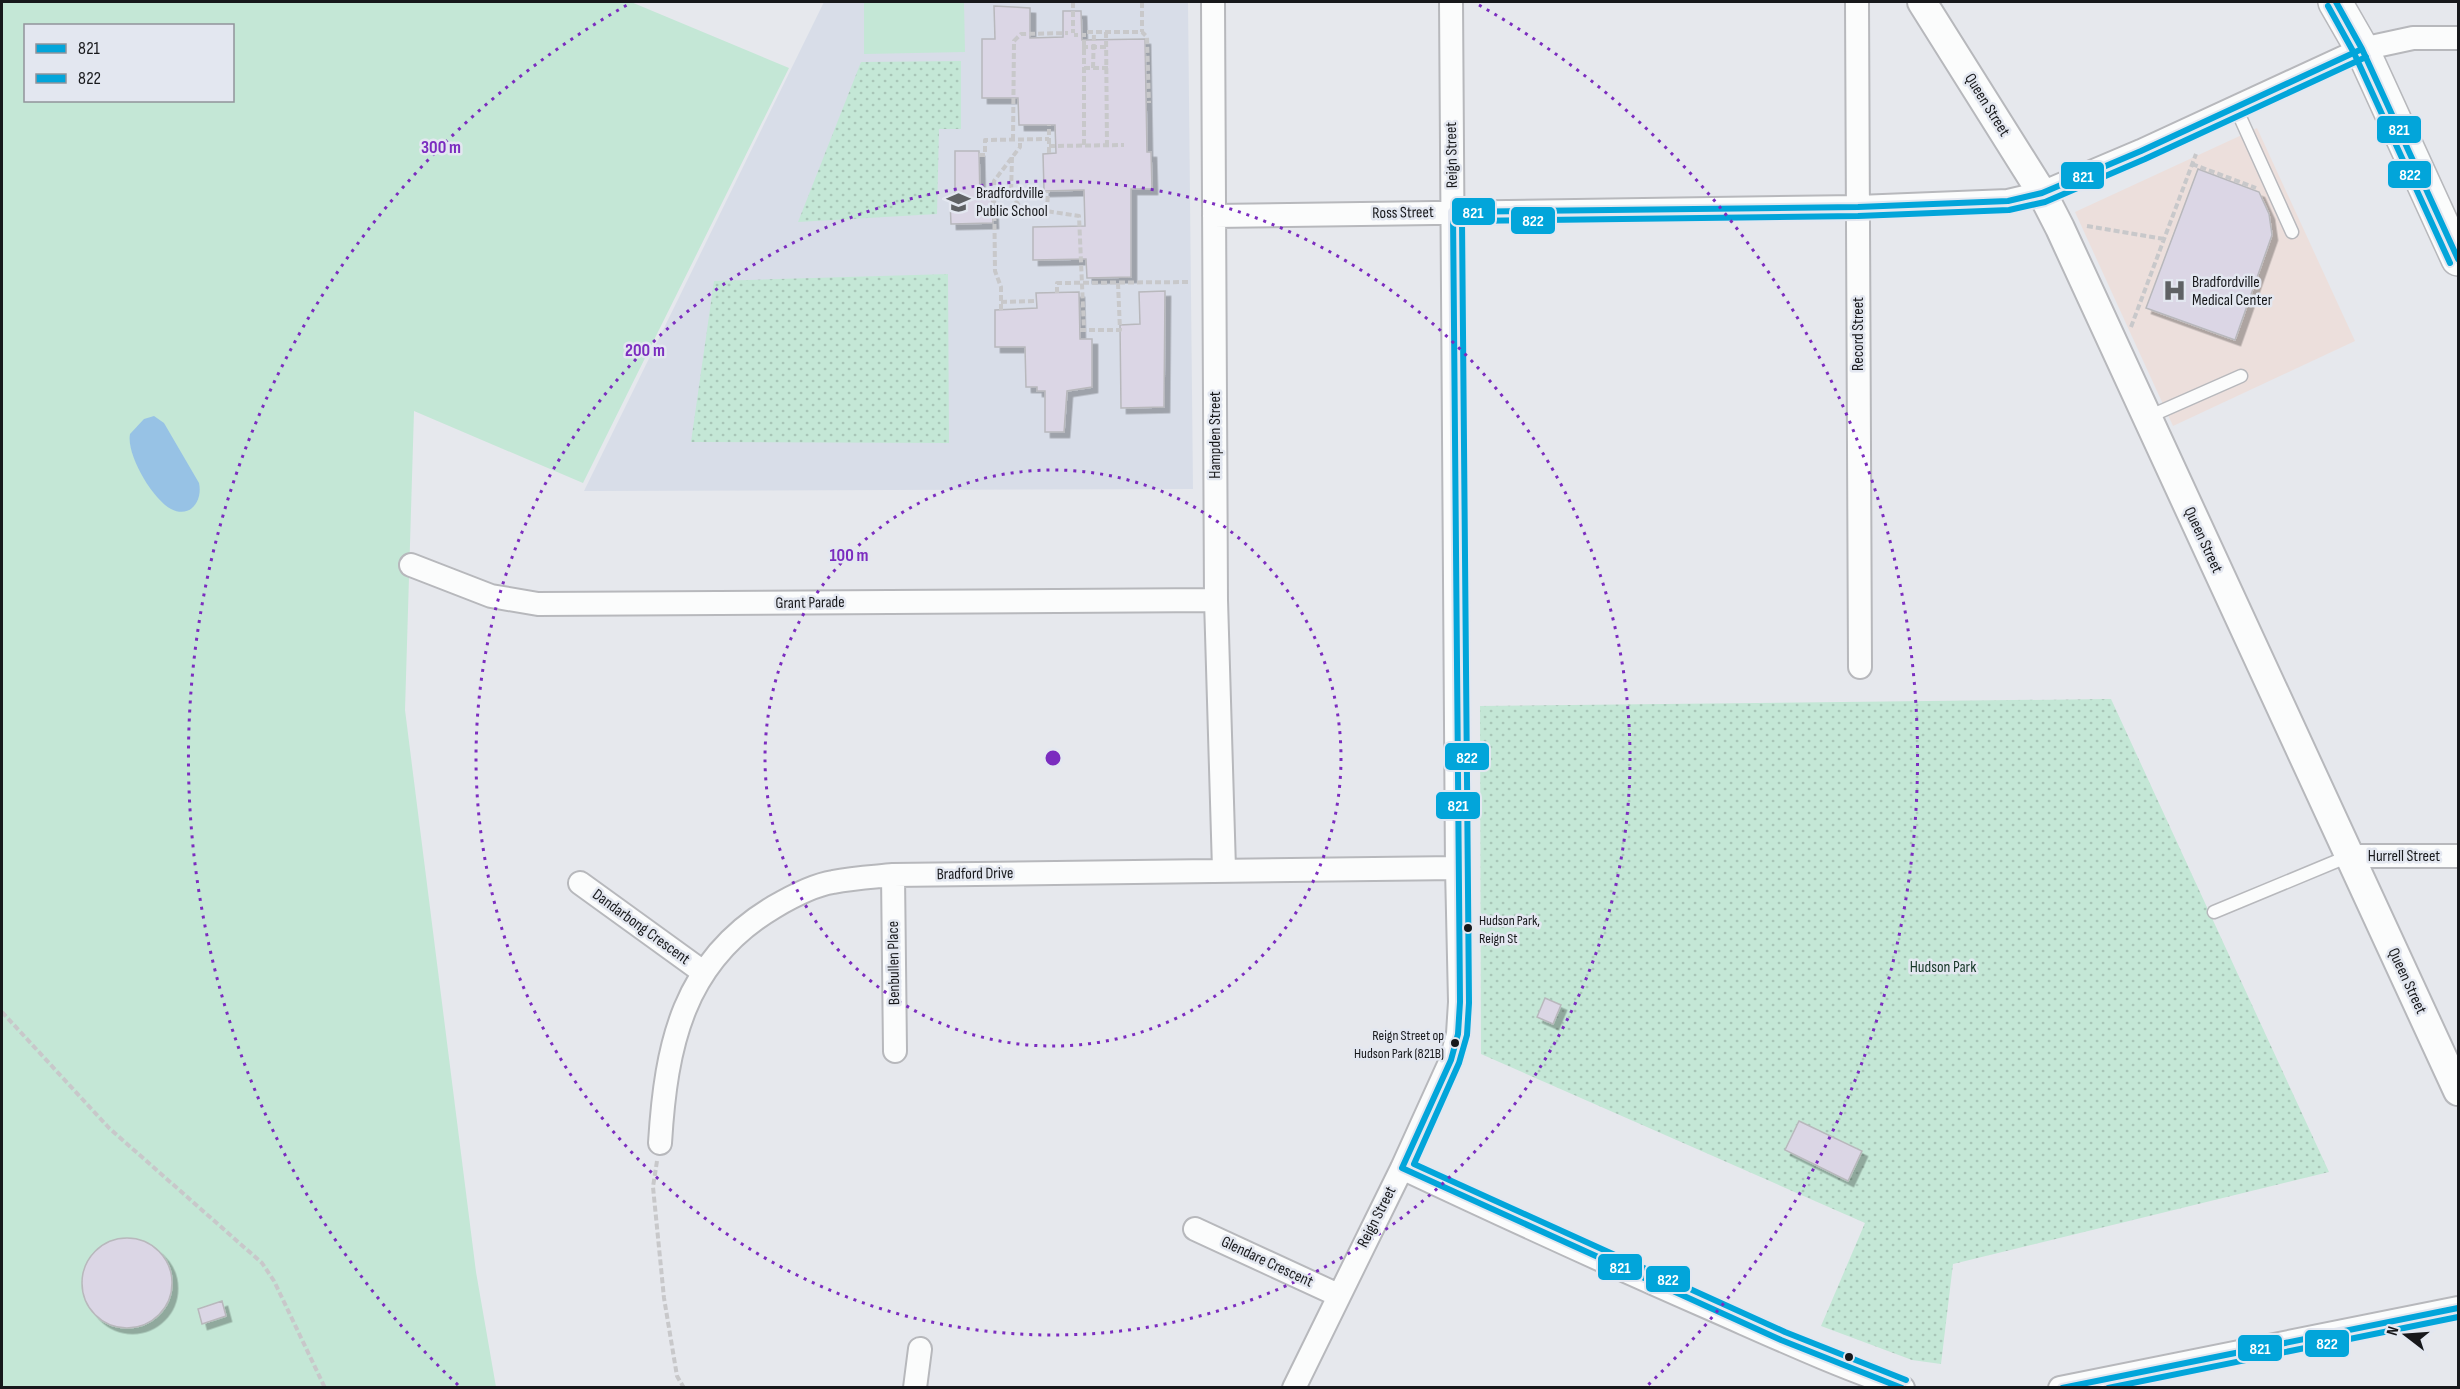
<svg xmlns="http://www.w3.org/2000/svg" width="2460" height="1389" font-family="'Sofia Sans Condensed',sans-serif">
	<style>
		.commercial { fill: #ecdfdc }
		.built { fill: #d8dde8 }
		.green { fill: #c4e7d6; fill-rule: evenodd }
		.park { fill: url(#park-dots) }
		.water { fill: #97c2e5 }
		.building { fill: #dbd6e5; stroke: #b8b8bc; stroke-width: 1.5; filter: url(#shadow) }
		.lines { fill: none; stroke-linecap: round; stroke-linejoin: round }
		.service-casing { stroke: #b7b8bc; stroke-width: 15 }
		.minor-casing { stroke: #b7b8bc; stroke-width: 26 }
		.tertiary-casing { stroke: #b7b8bc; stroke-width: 32 }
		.secondary-casing { stroke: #b7b8bc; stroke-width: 36 }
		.path { stroke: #c8c8ca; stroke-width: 4; stroke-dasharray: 6 3; stroke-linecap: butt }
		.service { stroke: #fbfcfc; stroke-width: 12 }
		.minor { stroke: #fbfcfc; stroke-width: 22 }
		.tertiary { stroke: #fbfcfc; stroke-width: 28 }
		.secondary { stroke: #fbfcfc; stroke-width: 33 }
		.bus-1-casing { stroke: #e3e7f0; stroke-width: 10 }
		.bus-2-casing { stroke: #e3e7f0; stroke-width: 10 }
		.bus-1 { stroke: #02a5da; stroke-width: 6 }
		.bus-2 { stroke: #02a5da; stroke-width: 6 }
		.ring { fill: none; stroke: #7b2cbf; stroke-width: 3; stroke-dasharray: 3 6 }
		.bus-dot { fill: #17181b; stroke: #e3e7f0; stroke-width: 2 }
		.labels { text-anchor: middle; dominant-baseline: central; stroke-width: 5; stroke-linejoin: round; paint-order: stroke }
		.bus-label { font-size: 14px; fill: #17181b; stroke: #e3e7f0; text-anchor: start }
		.street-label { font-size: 16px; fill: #17181b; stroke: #e3e7f0 }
		.poi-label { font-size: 16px; fill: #17181b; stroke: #e3e7f0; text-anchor: start }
		.park-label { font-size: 16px; fill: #143626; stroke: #e3e7f0 }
		.centre { fill: #7b2cbf; stroke: #e3e7f0; stroke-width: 3 }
		.ring-label { font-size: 18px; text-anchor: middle; font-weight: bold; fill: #7b2cbf; stroke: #e3e7f0; stroke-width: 5; stroke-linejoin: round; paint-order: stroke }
		.line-badge { stroke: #e3e7f0; stroke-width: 2 }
		.badge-label { font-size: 16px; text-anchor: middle; font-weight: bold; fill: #fff }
	</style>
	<defs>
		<pattern id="park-dots" width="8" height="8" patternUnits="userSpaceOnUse" patternTransform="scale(1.5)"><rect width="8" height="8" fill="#c4e7d6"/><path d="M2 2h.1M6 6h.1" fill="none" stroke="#a8c5b7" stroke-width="1.8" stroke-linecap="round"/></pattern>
		<filter id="shadow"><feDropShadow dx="5.5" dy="5.5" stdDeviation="0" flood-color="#0004"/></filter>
	</defs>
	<rect width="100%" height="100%" fill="#e6e8ed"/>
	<path class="commercial" d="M 2257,128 L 2355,341 L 2173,426 L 2075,212 Z"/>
	<path class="built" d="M 824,2 L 1188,2 L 1193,489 L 584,491 Z"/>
	<path class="green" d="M 2,2 L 631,2 L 789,68 L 583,483 L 414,411 L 405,710 L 476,1272 L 496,1387 L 2,1387 ZM 26,26 L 232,26 L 232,100 L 26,100 Z
		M 864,2 L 964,2 L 965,52 L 864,54 Z"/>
	<path class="park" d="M 961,61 L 961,129 L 939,129 L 937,214 L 798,222 L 861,62 Z
		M 948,274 L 949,443 L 691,442 L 714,281 Z
		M 2111,699 L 2329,1172 L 1953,1264 L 1941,1364 L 1912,1360 L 1821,1326 L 1865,1223 L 1481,1054 L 1480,706 Z"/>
	<path class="water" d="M 154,416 L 164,423 L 199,483 C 203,501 190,519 171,509 C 152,499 126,454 130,434 L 144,419 Z"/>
	<path class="building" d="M 994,6 L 1030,8 L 1030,38 L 1063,37 L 1063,11 L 1081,11 L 1082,40 L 1145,39 L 1147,152 L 1151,152 L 1152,189 L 1131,189 L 1131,277 L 1087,278 L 1086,259 L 1033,260 L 1033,227 L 1085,226 L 1084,190 L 1044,191 L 1043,154 L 1056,153 L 1055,125 L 1019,125 L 1018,98 L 982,98 L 982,39 L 995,39 Z
		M 955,151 L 979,151 L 980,199 L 992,199 L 993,223 L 951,224 L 950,200 L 955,200 Z
		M 2198,169 L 2259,192 L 2269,214 L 2272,235 L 2235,340 L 2146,308 Z
		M 1165,291 L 1164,407 L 1121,408 L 1120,325 L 1140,324 L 1139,292 Z
		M 1079,292 L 1080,339 L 1092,339 L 1092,387 L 1067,391 L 1064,432 L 1045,432 L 1045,391 L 1037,391 L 1037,387 L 1026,387 L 1025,347 L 995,347 L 995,310 L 1037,308 L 1036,293 Z
		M 1545,998 L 1561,1005 L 1553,1024 L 1537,1017 Z
		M 1799,1121 L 1862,1151 L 1848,1181 L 1785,1150 Z
		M82 1283a45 45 0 1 1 90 0a45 45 0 1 1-90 0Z
		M 222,1301 L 226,1316 L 202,1324 L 198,1309 Z"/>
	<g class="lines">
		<defs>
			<path id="service" d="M 2235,106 L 2292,232
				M 2148,417 L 2241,376
				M 2214,912 L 2349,856"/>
			<path id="minor" d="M 1213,2 L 1216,600 L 1224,869
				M 1857,2 L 1860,667
				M 1214,216 L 1858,207 L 2008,201 L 2042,193 L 2141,151 L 2362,49 L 2413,38 L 2458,38
				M 411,565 L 491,596 L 538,604 L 1216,600
				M 2349,856 L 2458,856
				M 893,875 L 895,1051
				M 580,883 L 703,972
				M 660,1143 C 666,1045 683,961 774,907 C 791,897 814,885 833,882 C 853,878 873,877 893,875 L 1457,868
				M 1402,1168 C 1504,1216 1606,1263 1709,1308 C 1773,1336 1837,1366 1903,1388
				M 1195,1229 L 1338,1295
				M 915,1388 L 920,1349
				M 1294,1388 L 1402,1168 L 1451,1060 L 1458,1034 L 1460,1002 L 1457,868 L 1451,2
				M 2060,1388 L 2458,1308"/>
			<path id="tertiary" d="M 1922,2 L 2042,193 L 2060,228 L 2458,1091"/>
			<path id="secondary" d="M 2335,2 L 2362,49 L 2458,259"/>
		</defs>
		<use href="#service" class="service-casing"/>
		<use href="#minor" class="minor-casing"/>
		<use href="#tertiary" class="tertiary-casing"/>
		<use href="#secondary" class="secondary-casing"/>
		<path class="path" d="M 1073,2 L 1073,33
			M 1142,2 L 1142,32
			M 1087,32 L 1142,32 L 1147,37 L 1149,103
			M 1106,32 L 1107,145
			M 1076,37 L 1076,33
			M 1082,47 L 1106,47
			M 1084,68 L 1110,68
			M 1093,68 L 1094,33
			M 1013,140 L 1014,41 L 1021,34 L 1068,33
			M 1084,145 L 1084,33
			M 1049,146 L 1124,145
			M 1049,153 L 1049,125
			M 979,155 L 985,155 L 985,140 L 1049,139
			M 1012,157 L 1011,194 L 1020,207 L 1079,216 L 1084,330
			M 2192,164 L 2256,188
			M 1047,211 L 1048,191
			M 2087,226 L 2164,239
			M 1057,293 L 1057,283 L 1191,282
			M 1001,302 L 1036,301
			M 1001,310 L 1001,287 L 995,271 L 994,181 L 1020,147 L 1020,140
			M 2131,327 L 2196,154
			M 1080,330 L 1120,330 L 1118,283
			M 2,1012 L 109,1128 L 262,1263 L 274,1281 L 325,1388
			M 657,1161 L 653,1187 L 664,1298 L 677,1376 L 684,1388"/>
		<use href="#service" class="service"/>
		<use href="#minor" class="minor"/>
		<use href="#tertiary" class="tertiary"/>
		<use href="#secondary" class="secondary"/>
		<defs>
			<path id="bus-1" d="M 2336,2 L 2362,49 L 2458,259
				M 1902,1388 L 1781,1340 L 1402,1168 L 1451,1060 L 1458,1034 L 1460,1002 L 1453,212 L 1858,207 L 2008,201 L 2042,193 L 2141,151 L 2362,49
				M 2062,1388 L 2458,1308"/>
			<path id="bus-2" d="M 2328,6 L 2354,53 L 2450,263
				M 1906,1380 L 1785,1332 L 1414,1164 L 1459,1063 L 1467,1035 L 1469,1003 L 1462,221 L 1858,216 L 2009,210 L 2045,202 L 2145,159 L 2366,57
				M 2108,1388 L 2458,1317"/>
		</defs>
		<use href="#bus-1" class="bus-1-casing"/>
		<use href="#bus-2" class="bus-2-casing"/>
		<use href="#bus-1" class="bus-1"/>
		<use href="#bus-2" class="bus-2"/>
	</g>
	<g class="ring">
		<circle cx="1053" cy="758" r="288"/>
		<circle cx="1053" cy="758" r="577"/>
		<path d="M458 1385A865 865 0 0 1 627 5M1479 5A865 865 0 0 1 1648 1385"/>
	</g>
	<defs>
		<symbol id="school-bare" viewBox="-9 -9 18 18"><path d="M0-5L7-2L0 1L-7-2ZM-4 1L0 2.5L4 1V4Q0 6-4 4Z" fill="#5f6164" stroke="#e3e7f0" stroke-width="2.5" paint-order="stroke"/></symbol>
		<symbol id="hospital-bare" viewBox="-9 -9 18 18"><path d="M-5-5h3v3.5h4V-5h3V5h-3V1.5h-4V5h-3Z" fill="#5f6164" stroke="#e3e7f0" stroke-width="2.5" paint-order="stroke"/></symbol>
	</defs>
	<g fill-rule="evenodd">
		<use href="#school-bare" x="942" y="186" width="33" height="33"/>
		<use href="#hospital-bare" x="2158" y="274" width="33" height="33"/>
	</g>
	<g class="bus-dot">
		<circle cx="1468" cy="928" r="5"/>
		<circle cx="1455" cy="1043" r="5"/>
		<circle cx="1849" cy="1357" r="5"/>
	</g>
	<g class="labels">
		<g class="bus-label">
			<text x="1479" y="920">Hudson Park,<tspan x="1479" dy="18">Reign St</tspan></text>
			<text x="1444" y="1035" text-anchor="end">Reign Street op<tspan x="1444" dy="18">Hudson Park (821B)</tspan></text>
		</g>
		<g class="street-label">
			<text transform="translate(1987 105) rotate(58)">Queen Street</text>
			<text transform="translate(1452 155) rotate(-91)">Reign Street</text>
			<text transform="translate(1403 213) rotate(-1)">Ross Street</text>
			<text transform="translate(1858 334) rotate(-90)">Record Street</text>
			<text transform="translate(1215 435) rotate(-90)">Hampden Street</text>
			<text transform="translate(2203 540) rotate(65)">Queen Street</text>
			<text transform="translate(810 603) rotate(-1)">Grant Parade</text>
			<text x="2404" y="856">Hurrell Street</text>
			<text transform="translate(975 874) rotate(-1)">Bradford Drive</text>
			<text transform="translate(641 927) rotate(36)">Dandarbong Crescent</text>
			<text transform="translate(894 963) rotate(-91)">Benbullen Place</text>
			<text transform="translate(2407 981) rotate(65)">Queen Street</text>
			<text transform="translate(1377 1217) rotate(-63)">Reign Street</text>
			<text transform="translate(1267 1262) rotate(25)">Glendare Crescent</text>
		</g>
		<g class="poi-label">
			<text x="976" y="193">Bradfordville<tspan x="976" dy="18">Public School</tspan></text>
			<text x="2192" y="282">Bradfordville<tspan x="2192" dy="18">Medical Center</tspan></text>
		</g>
		<g class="park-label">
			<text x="1943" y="967">Hudson Park</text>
		</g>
	</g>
	<circle cx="1053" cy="758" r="9" class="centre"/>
	<g class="ring-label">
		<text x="441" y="153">300 m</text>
		<text x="645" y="356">200 m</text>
		<text x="849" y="561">100 m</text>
	</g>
	<g class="line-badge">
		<rect x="2376" y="115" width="46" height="29" rx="6" fill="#02a5da"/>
		<rect x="2387" y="160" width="45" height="29" rx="6" fill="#02a5da"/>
		<rect x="2060" y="161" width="45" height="29" rx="6" fill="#02a5da"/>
		<rect x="1451" y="197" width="45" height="29" rx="6" fill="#02a5da"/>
		<rect x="1510" y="206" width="46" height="29" rx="6" fill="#02a5da"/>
		<rect x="1444" y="742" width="46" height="29" rx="6" fill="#02a5da"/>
		<rect x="1435" y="791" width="46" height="29" rx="6" fill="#02a5da"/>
		<rect x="1597" y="1253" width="46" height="28" rx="6" fill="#02a5da"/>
		<rect x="1645" y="1265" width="46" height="28" rx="6" fill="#02a5da"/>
		<rect x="2304" y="1329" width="46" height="29" rx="6" fill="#02a5da"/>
		<rect x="2237" y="1334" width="46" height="28" rx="6" fill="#02a5da"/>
	</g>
	<g class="badge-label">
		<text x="2399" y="135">821</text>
		<text x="2410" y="180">822</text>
		<text x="2083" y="182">821</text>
		<text x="1473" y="218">821</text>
		<text x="1533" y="226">822</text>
		<text x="1467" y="763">822</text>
		<text x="1458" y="811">821</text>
		<text x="1620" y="1273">821</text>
		<text x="1668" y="1285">822</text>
		<text x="2327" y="1349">822</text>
		<text x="2260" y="1354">821</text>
	</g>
	<rect width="2460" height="1389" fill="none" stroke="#17181b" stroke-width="6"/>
	<rect x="24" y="24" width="210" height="78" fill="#e3e7f0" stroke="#91949b" stroke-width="1.5"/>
	<rect x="36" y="44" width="30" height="9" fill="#02a5da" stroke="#91949b" stroke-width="1.5"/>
	<text x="78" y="54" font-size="18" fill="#17181b">821</text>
	<rect x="36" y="74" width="30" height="9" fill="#02a5da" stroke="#91949b" stroke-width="1.5"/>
	<text x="78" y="84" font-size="18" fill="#17181b">822</text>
	<g transform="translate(2406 1335) rotate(287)" stroke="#e3e7f0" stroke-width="4.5" paint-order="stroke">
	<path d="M0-4.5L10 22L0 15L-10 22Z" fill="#17181b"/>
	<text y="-9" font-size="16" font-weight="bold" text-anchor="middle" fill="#17181b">N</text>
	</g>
</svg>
